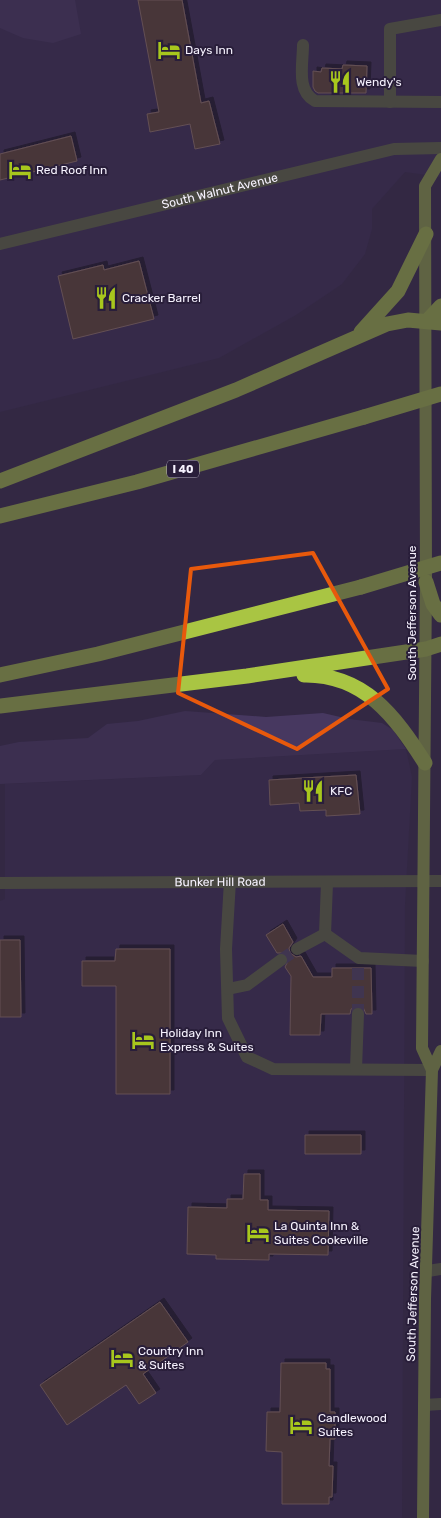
<svg xmlns="http://www.w3.org/2000/svg" width="441" height="1518" font-family="Rubik,sans-serif">
	<style>
		.built { fill: #3a2d50 }
		.green { fill: #473860 }
		.building { fill: #62462f; stroke: #9e7f67; filter: url(#shadow) }
		.lines { fill: none; stroke-linecap: round; stroke-linejoin: round }
		.minor-tunnel { stroke: #504660; stroke-width: 12; stroke-dasharray: 12 6; stroke-linecap: butt }
		.minor { stroke: #626e3f; stroke-width: 12 }
		.major { stroke: #95ac44; stroke-width: 12 }
		.highway { stroke: #a9c543; stroke-width: 15 }
		.highway-bridge { stroke: #a9c543; stroke-width: 15 }
		.marked { fill: none; stroke: #e8590c; stroke-width: 4; stroke-linejoin: round }
		.labels { text-anchor: middle; dominant-baseline: central; stroke-width: 4; stroke-linejoin: round; paint-order: stroke }
		.shield { fill: #291e3a; stroke: #b8b2c3; stroke-width: 1 }
		.shield-label { font-size: 11px; font-weight: bold; fill: #f6f2fe }
		.poi-label { font-size: 12px; fill: #f6f2fe; stroke: #291e3a; text-anchor: start }
		.street-label { font-size: 12px; fill: #f6f2fe; stroke: #291e3a }
	</style>
	<defs>
		<filter id="shadow"><feDropShadow dx="4" dy="-4" stdDeviation="0" flood-color="#0009"/></filter>
	</defs>
	<rect width="100%" height="100%" fill="#332844"/>
	<path class="built" d="M 0,0 L 441,0 L 441,177 L 405,172 L 372,209 L 372,229 L 365,254 L 342,284 L 296,315 L 219,358 L 0,412 Z
		M 406,749 L 412,777 L 405,904 L 402,1518 L 0,1518 L 0,901 L 5,899 L 5,784 L 201,775 L 215,760 Z"/>
	<path class="green" d="M 0,0 L 75,0 L 81,34 L 53,43 L 23,38 L 0,28 Z
		M 185,711 L 266,717 L 323,713 L 349,719 L 382,723 L 393,730 L 406,749 L 215,760 L 201,775 L 0,784 L 0,746 L 19,742 L 88,738 L 107,724 L 138,721 Z"/>
	<path class="building" d="M 138,0 L 182,0 L 201,103 L 209,101 L 220,144 L 195,149 L 190,124 L 150,132 L 147,114 L 159,112 Z
		M 343,65 L 367,66 L 366,93 L 318,93 L 315,91 L 313,87 L 313,71 L 321,72 L 322,68 L 342,69 Z
		M 71,136 L 77,161 L 0,180 L 0,154 Z
		M 139,261 L 154,319 L 73,339 L 58,276 L 103,265 L 104,270 Z
		M 356,775 L 360,814 L 326,816 L 326,810 L 300,811 L 299,803 L 270,805 L 269,780 Z
		M 283,924 L 293,942 L 289,948 L 290,953 L 296,957 L 301,956 L 313,977 L 332,977 L 332,968 L 371,968 L 372,1014 L 366,1014 L 363,1007 L 358,1006 L 351,1009 L 350,1014 L 321,1014 L 320,1035 L 290,1035 L 291,976 L 285,967 L 289,959 L 285,953 L 277,953 L 266,935 Z
		M 0,940 L 20,940 L 21,1017 L 0,1017 Z
		M 116,949 L 170,949 L 170,1094 L 116,1094 L 116,986 L 82,986 L 82,961 L 115,961 Z
		M 305,1135 L 361,1135 L 361,1154 L 305,1154 Z
		M 244,1174 L 260,1174 L 260,1200 L 268,1200 L 268,1210 L 329,1211 L 328,1255 L 269,1254 L 269,1260 L 216,1259 L 216,1255 L 187,1254 L 188,1207 L 227,1208 L 227,1199 L 243,1199 Z
		M 160,1302 L 188,1342 L 143,1374 L 156,1393 L 139,1404 L 126,1385 L 67,1425 L 40,1385 Z
		M 281,1363 L 326,1363 L 326,1369 L 330,1369 L 330,1412 L 335,1412 L 335,1439 L 330,1439 L 329,1466 L 333,1466 L 332,1497 L 329,1497 L 329,1504 L 282,1504 L 282,1452 L 266,1451 L 267,1412 L 280,1412 Z"/>
	<g class="lines">
		<path class="minor-tunnel" d="M 281,960 L 297,949
			M 358,968 L 358,1014"/>
		<g class="minor">
			<path d="M 303,45 C 303,64 296,91 315,101 L 441,102"/>
			<path d="M 390,102 L 390,29 L 441,20"/>
			<path id="s1" d="M 0,244 L 394,149 L 441,148"/>
			<path d="M 230,881 L 226,949 L 228,1018 L 247,1057 L 273,1069 L 432,1070"/>
			<path id="s2" d="M 0,883 L 441,881"/>
			<path d="M 327,883 L 325,934 L 359,958 L 423,961"/>
			<path d="M 297,949 L 325,934"/>
			<path d="M 228,989 L 247,985 L 281,960"/>
			<path d="M 356,1069 L 358,1014"/>
			<path d="M 428,1271 L 441,1269"/>
			<path d="M 424,1405 L 441,1404"/>
		</g>
		<path class="major" d="M 432,1070 L 422,1048 L 426,582 L 425,186 L 441,159
			M 423,1518 L 425,1299 L 432,1070 L 441,1051"/>
		<path class="highway" d="M 427,321 L 441,306
			M 361,332 L 398,291 L 426,234
			M 0,481 L 236,390 L 387,324 L 408,320 L 441,323
			M 0,516 L 137,482 L 364,417
			M 426,582 L 433,604 L 441,615
			M 0,675 L 98,654 L 361,587
			M 304,675 C 364,674 395,716 425,763
			M 0,706 L 247,676 L 426,649 L 441,644"/>
		<path class="highway-bridge" d="M 364,417 L 441,394
			M 361,587 L 441,563"/>
	</g>
	<path d="M0 0H441V1518H0ZM 313,553 L 388,689 L 297,749 L 178,693 L 191,569 Z" fill="#332844" fill-opacity=".55" fill-rule="evenodd"/>
	<path class="marked" d="M 313,553 L 388,689 L 297,749 L 178,693 L 191,569 Z"/>
	<defs>
		<symbol id="hotel-bare" viewBox="-9 -9 18 18"><path d="M-6-4.5h1.5V1H6V5H4.5V3h-9V5H-6ZM-4 0a1.8 1.8 0 1 1 3.6 0ZM.5 0V-2.5h3Q6-2.5 6 0Z" fill="#a8c71d" stroke="#291e3a" stroke-width="2.5" paint-order="stroke"/></symbol>
		<symbol id="restaurant-bare" viewBox="-9 -9 18 18"><path d="M-5-6h1v4h1v-4h1v4h1v-4h1v5L-1.5 .5V6h-2V.5L-5-1ZM5-6V6H3V1.5H1.5Q1.5-4 5-6Z" fill="#a8c71d" stroke="#291e3a" stroke-width="2.5" paint-order="stroke"/></symbol>
	</defs>
	<g fill-rule="evenodd">
		<use href="#hotel-bare" x="153" y="34" width="32" height="32"/>
		<use href="#restaurant-bare" x="324" y="66" width="32" height="32"/>
		<use href="#hotel-bare" x="4" y="154" width="32" height="32"/>
		<use href="#restaurant-bare" x="90" y="282" width="32" height="32"/>
		<use href="#restaurant-bare" x="297" y="775" width="32" height="32"/>
		<use href="#hotel-bare" x="127" y="1024" width="32" height="32"/>
		<use href="#hotel-bare" x="242" y="1217" width="32" height="32"/>
		<use href="#hotel-bare" x="106" y="1342" width="32" height="32"/>
		<use href="#hotel-bare" x="285" y="1409" width="32" height="32"/>
	</g>
	<g class="labels">
		<rect class="shield" x="167" y="460.5" width="32" height="17" rx="4"/>
		<g class="shield-label">
			<text x="183" y="469">I 40</text>
		</g>
		<g class="poi-label">
			<text x="185" y="50">Days Inn</text>
			<text x="356" y="82">Wendy's</text>
			<text x="36" y="170">Red Roof Inn</text>
			<text x="122" y="298">Cracker Barrel</text>
			<text x="330" y="791">KFC</text>
			<text x="160" y="1033">Holiday Inn<tspan x="160" dy="14">Express &amp; Suites</tspan></text>
			<text x="274" y="1226">La Quinta Inn &amp;<tspan x="274" dy="14">Suites Cookeville</tspan></text>
			<text x="138" y="1351">Country Inn<tspan x="138" dy="14">&amp; Suites</tspan></text>
			<text x="318" y="1418">Candlewood<tspan x="318" dy="14">Suites</tspan></text>
		</g>
		<g class="street-label">
			<text stroke="none"><textPath href="#s1" startOffset="226">South Walnut Avenue</textPath></text>
			<text transform="translate(412 613) rotate(-90)">South Jefferson Avenue</text>
			<text stroke="none"><textPath href="#s2" startOffset="220">Bunker Hill Road</textPath></text>
			<text transform="translate(413 1294) rotate(-88)">South Jefferson Avenue</text>
		</g>
	</g>
</svg>
